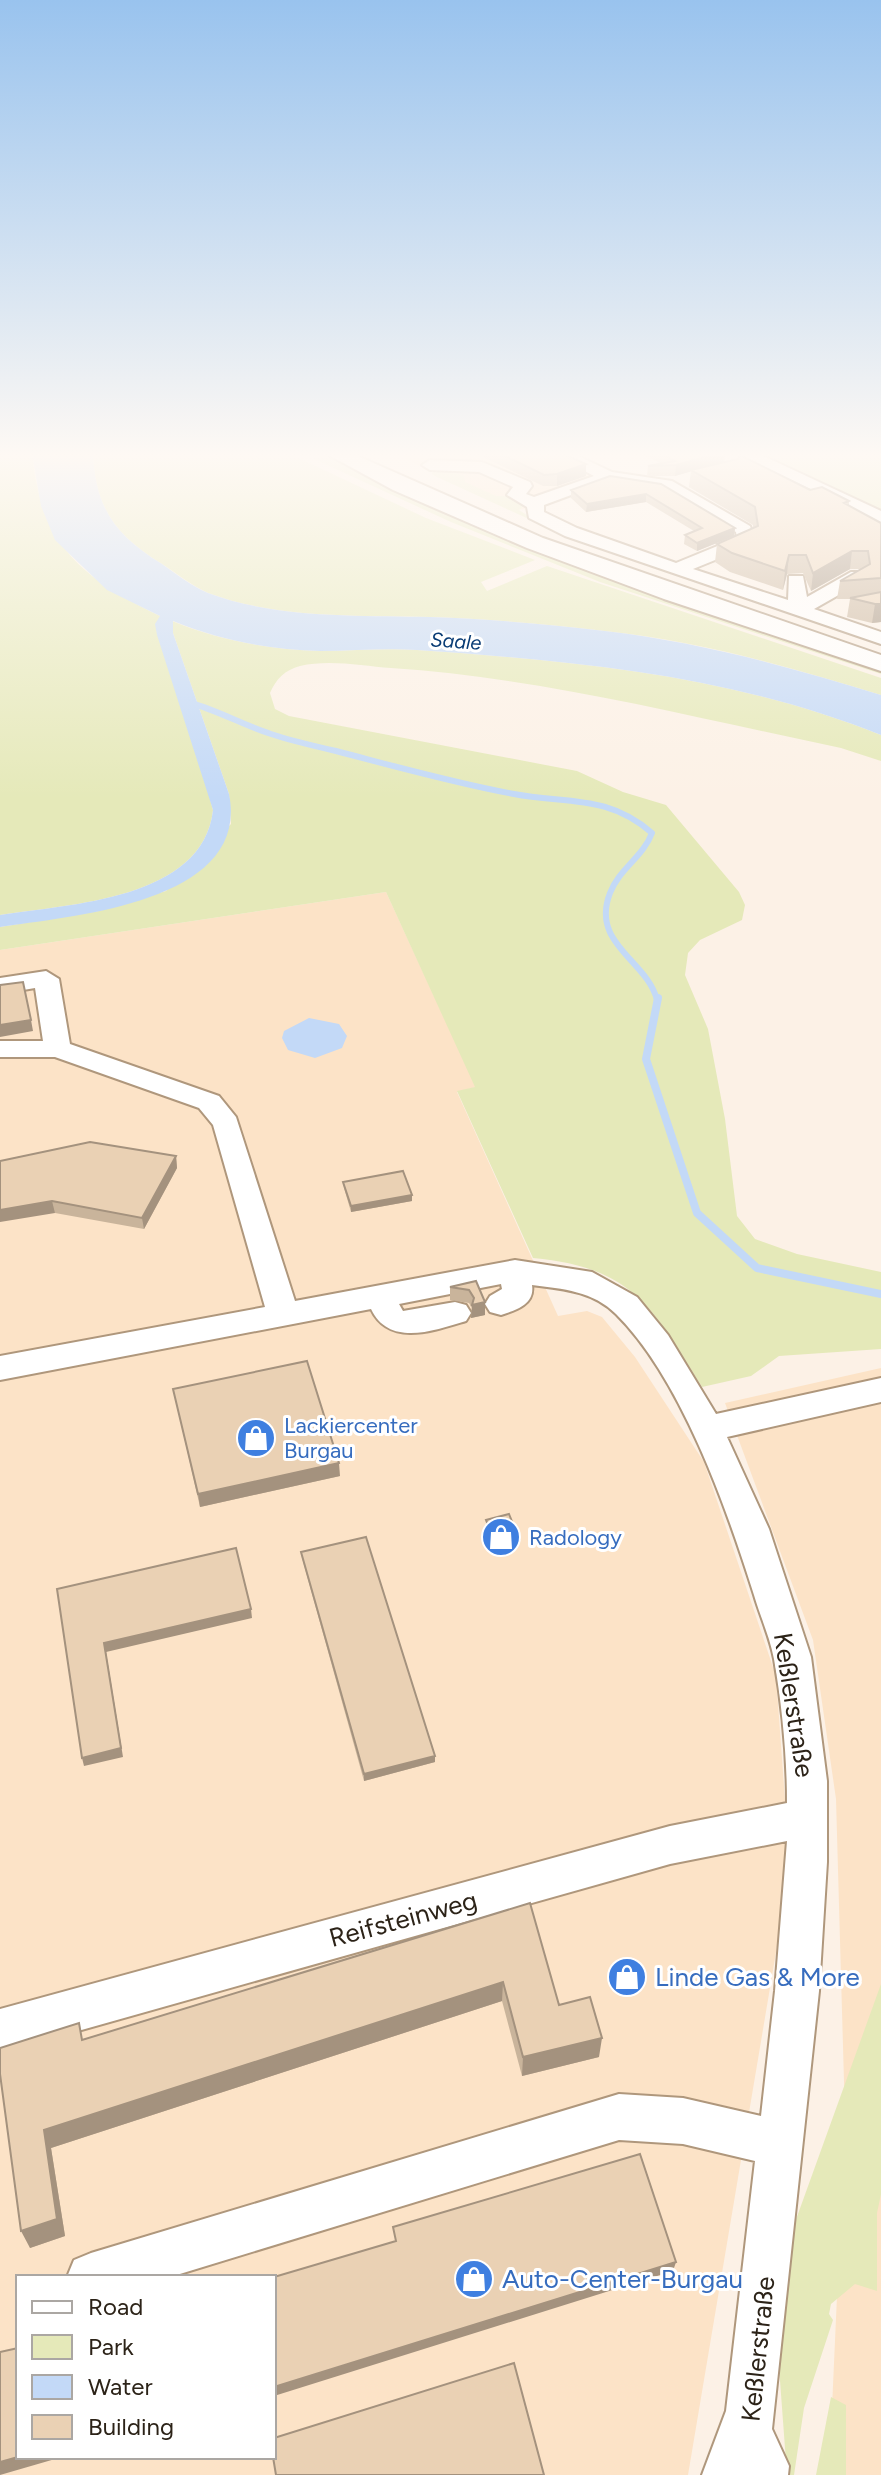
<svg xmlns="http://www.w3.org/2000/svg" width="881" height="2475" font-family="Figtree,sans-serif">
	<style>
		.built { fill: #fce3c7; fill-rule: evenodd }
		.green { fill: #e5e9b9 }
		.water { fill: #c3d9f7 }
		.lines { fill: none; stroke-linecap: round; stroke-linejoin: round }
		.stream-far1 { stroke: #c3d9f7; stroke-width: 6 }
		.stream { stroke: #c3d9f7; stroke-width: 8 }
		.minor-casing { stroke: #af977c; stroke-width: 4 }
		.major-casing { stroke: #af977c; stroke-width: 4 }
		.minor { fill: #fff; fill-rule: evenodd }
		.major { fill: #fff; fill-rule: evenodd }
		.wall { fill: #c9b49b }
		.shaded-wall { fill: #a4927e }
		.building { fill: #ead1b4; stroke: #a4927e; stroke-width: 2 }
		.labels { text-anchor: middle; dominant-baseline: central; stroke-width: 6; stroke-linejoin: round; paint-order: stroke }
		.far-water-label { font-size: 20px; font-style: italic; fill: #083b74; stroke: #fff }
		.shop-label { font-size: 22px; fill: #366cbe; stroke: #fff; text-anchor: start }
		.near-street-label { font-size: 26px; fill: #2c2318; stroke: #fff }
		.near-shop-label { font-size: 26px; fill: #366cbe; stroke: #fff; text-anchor: start }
	</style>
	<rect width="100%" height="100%" fill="#fcf1e6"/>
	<path class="built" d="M 392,453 L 554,453 L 592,474 L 589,479 L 528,509 L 513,510 Z
		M 386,892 L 476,1087 L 457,1092 L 558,1316 L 587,1311 L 602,1317 L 635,1357 L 704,1462 L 776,1676 L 790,1869 L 688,2475 L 0,2475 L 0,950 ZM 18,2277 L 274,2277 L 274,2457 L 18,2457 Z
		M 881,1368 L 881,2475 L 829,2475 L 845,2117 L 836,1799 L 813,1640 L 725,1403 Z"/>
	<path class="green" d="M 0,453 L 32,453 C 41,545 80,577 160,616 L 213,810 C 203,900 69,904 0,915 Z
		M 93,453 L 288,453 L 426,518 L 535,560 L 481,582 L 487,591 L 547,566 L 881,678 L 881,695 C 790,667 700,641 605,631 C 547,624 488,619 430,617 C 357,615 278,619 208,593 C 192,586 176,573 162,564 C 116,536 95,508 93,453 Z
		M 751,453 L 881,453 L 881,512 Z
		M 327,455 L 414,498 L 881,669 L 881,674 L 600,582 L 451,522 L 312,458 Z
		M 435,467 L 464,476 L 465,482 L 496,496 L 519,496 L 527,503 L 519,510 L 533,519 L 881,642 L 544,526 L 437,477 L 432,474 Z
		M 172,621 C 219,640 270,650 320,651 C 353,651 385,648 417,650 C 576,661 732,675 881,735 L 881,761 L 841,748 C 692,717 543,678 391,668 C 363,666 329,659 300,666 C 285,670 276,679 270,693 L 275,709 L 289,716 L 577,771 L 623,792 L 666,805 L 739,892 L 745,905 L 742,920 L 700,940 L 688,953 L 685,975 L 708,1029 L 725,1119 L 737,1216 L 755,1239 L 797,1254 L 881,1272 L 881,1349 L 779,1356 L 751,1376 L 702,1387 C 653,1308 633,1267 533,1258 L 457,1091 L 475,1087 L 386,892 L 0,950 L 0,927 L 99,911 L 166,891 L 231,824 L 229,794 L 173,633 Z
		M 881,1984 L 881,2194 L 877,2213 L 877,2291 L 855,2284 L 831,2304 L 829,2314 L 833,2320 L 804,2408 L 794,2475 L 787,2475 L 779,2367 L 794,2225 Z
		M 831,2397 L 846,2405 L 846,2475 L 816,2475 Z"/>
	<path class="water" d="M 32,453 L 93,453 C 95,508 116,536 162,564 C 176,574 192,586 208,593 C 278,619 357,615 430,617 C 488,619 547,624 605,631 C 700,642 790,667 881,695 L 881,735 C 732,675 576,661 417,650 C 385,648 353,651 320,651 C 269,650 220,640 173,621 L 173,633 L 229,794 C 251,903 72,916 0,927 L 0,915 C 69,904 203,900 213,810 L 157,635 L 155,624 L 160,616 L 107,590 L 55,540 L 41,506 Z
		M 309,1018 L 339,1024 L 347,1036 L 342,1048 L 315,1058 L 288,1050 L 282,1038 L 284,1031 Z"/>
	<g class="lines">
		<path class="stream-far1" d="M 191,703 C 219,711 243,725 271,734 C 292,741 314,746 336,751 C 394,766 454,783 514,794 C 566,804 607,794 652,833 C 643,857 619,869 610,893 C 590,944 647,960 657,1000"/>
		<path class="stream" d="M 658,998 L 646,1059 L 697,1213 L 757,1268 L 881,1294"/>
		<defs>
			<path id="minor" d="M 551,453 L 572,453 L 612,472 L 672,481 L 750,526 L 755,541 L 752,545 L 693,569 L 788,600 L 789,576 L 803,576 L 807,597 L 851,572 L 865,572 L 865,580 L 814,609 L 881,632 L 881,644 L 565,536 L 529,518 L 527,507 L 507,495 L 513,487 L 479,472 L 430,470 L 422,465 L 430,460 L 482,462 L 530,482 L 532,486 L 526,494 L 534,497 L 594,476 ZM 609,481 L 661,489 L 736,532 L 737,538 L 676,563 L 577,528 L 544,512 L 544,505 Z
				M 736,453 L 757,453 L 881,511 L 881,523 Z
				M 46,971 L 59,979 L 70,1044 L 219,1096 L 236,1117 L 295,1301 L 515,1260 L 592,1272 L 637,1297 L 668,1335 L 716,1414 L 881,1378 L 881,1402 L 727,1437 L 769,1529 L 811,1657 L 827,1781 L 827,1862 L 819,1991 L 772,2429 L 789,2466 L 788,2475 L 702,2475 L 726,2411 L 755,2161 L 683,2144 L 619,2140 L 170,2277 L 67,2277 L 74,2260 L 91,2253 L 619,2094 L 683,2098 L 761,2116 L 775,1991 L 787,1841 L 670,1864 L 0,2053 L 0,2009 L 670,1826 L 787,1803 C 787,1756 782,1705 774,1659 C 770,1637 760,1616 754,1595 C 727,1509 681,1378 616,1314 C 593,1291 563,1289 532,1285 C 535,1304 517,1310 501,1315 L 490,1312 L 485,1304 L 490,1296 L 502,1289 L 501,1284 L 399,1304 L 403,1311 L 455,1302 L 466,1305 L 471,1313 L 466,1321 C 433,1331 389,1347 371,1309 L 0,1380 L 0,1356 L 265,1307 L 213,1125 L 199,1108 L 55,1057 L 0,1057 L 0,1041 L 43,1041 L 35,988 L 0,994 L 0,978 Z"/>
			<path id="major" d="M 325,453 L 351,453 L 543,538 L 881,655 L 881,671 L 664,599 L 527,548 L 393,490 Z"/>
		</defs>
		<use href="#minor" class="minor-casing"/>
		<use href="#major" class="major-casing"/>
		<use href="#minor" class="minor"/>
		<use href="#major" class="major"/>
	</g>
	<path class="wall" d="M 475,453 L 562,453 L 586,476 L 557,486 L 543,486 Z
		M 640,453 L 725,453 L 724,462 L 849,501 L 849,505 L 881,523 L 881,622 L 872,623 L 847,617 L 850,599 L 837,599 L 840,581 L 861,569 L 850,569 L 811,591 L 803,573 L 787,574 L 783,590 L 730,572 L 715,562 L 717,544 L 753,528 L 753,525 L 689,487 L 691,471 L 675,476 L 647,476 L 648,466 L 660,463 Z
		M 610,476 L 735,528 L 734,536 L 697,551 L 684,544 L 685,535 L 694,531 L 646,502 L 586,512 L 571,498 L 571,490 Z
		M 176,1156 L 177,1168 L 144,1229 L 55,1213 L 0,1161 Z
		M 343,1182 L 412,1201 L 351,1212 L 344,1188 Z
		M 476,1281 L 485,1315 L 471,1318 L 472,1308 L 469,1303 L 450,1300 L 450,1287 Z
		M 173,1389 L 340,1476 L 200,1507 Z
		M 486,1520 L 519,1539 L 518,1546 L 496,1552 L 486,1526 Z
		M 301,1552 L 435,1762 L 364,1781 L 302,1558 Z
		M 530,1903 L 559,2005 L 599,2057 L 522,2076 L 502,2001 L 51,2148 L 65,2236 L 30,2248 L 0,2074 L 84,2039 Z"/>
	<path class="shaded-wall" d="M 720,453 L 725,453 L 724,462 L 675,476 L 676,465 Z
		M 586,464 L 586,476 L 557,486 L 557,474 Z
		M 646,494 L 646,502 L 586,512 L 587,504 Z
		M 735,528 L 734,536 L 697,551 L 697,543 Z
		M 852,551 L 850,569 L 811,591 L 813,573 Z
		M 789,555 L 787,574 L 783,590 L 785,571 Z
		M 875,604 L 881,604 L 881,622 L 872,623 Z
		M 31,1020 L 33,1031 L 0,1037 L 0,1025 Z
		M 176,1156 L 177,1168 L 144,1229 L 142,1218 Z
		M 412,1195 L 412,1201 L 351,1212 L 351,1206 Z
		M 52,1201 L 55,1213 L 0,1222 L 0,1210 Z
		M 485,1302 L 485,1315 L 471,1318 L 472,1305 Z
		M 339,1463 L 340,1476 L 200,1507 L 198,1494 Z
		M 519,1539 L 518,1546 L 496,1552 L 496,1545 Z
		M 251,1609 L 252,1618 L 106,1652 L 123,1757 L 84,1766 L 82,1758 L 104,1643 Z
		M 435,1756 L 435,1762 L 364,1781 L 364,1774 Z
		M 503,1982 L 502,2001 L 51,2148 L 65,2236 L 30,2248 L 21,2231 L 44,2130 Z
		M 602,2038 L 599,2057 L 522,2076 L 523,2057 Z
		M 676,2262 L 673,2271 L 274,2396 L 274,2387 Z
		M 18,2457 L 62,2457 L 0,2475 L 0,2462 Z"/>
	<path class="building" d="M 499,453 L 562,453 L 586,464 L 557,474 L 544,475 Z
		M 660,453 L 720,453 L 676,465 L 648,466 L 675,461 Z
		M 740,455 L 810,490 L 822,487 L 849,501 L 844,503 L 881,523 L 881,578 L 840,581 L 870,564 L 868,551 L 852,551 L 813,573 L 806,555 L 789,555 L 785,571 L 732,553 L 717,544 L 758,526 L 755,507 L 691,470 L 738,459 Z
		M 610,476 L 661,484 L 735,528 L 697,543 L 685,535 L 702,528 L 646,494 L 587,504 L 571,490 Z
		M 881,592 L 881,604 L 875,604 L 850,598 Z
		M 23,982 L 31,1020 L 0,1025 L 0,985 Z
		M 90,1142 L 176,1156 L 142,1218 L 52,1201 L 0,1210 L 0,1161 Z
		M 403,1171 L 412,1195 L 351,1206 L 343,1182 Z
		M 476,1281 L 485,1302 L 472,1305 L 474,1298 L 469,1290 L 450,1287 Z
		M 307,1361 L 339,1463 L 198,1494 L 173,1389 Z
		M 509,1514 L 519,1539 L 496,1545 L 486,1520 Z
		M 366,1537 L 435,1756 L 364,1774 L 301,1552 Z
		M 236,1548 L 251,1609 L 104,1643 L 121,1748 L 82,1758 L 57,1589 Z
		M 530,1903 L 559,2005 L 590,1997 L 602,2038 L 523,2057 L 503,1982 L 44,2130 L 57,2219 L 21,2231 L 0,2074 L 0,2048 L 79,2023 L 82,2040 Z
		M 640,2154 L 676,2262 L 274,2387 L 274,2277 L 396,2241 L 393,2227 Z
		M 18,2348 L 18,2457 L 0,2462 L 0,2352 Z
		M 514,2363 L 544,2475 L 276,2475 L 273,2457 L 274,2457 L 274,2438 Z"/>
	<linearGradient id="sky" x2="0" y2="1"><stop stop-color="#99c3ee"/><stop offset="0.57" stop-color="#fef9f4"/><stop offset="1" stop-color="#fef9f4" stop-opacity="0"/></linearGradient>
	<rect width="881" height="799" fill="url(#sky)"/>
	<defs>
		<symbol id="shop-disc" viewBox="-11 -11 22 22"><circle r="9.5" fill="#3f7fe0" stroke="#fff"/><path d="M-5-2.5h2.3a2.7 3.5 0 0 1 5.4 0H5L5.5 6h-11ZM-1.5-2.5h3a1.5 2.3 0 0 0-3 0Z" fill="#fff"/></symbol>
	</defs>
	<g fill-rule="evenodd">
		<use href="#shop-disc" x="234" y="1416" width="44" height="44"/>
		<use href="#shop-disc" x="479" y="1515" width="44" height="44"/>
		<use href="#shop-disc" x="605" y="1955" width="44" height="44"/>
		<use href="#shop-disc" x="452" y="2257" width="44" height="44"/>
	</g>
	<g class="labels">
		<g class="far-water-label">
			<text transform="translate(456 641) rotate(4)">Saale</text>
		</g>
		<g class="shop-label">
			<text x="284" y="1425">Lackiercenter<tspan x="284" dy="25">Burgau</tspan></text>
			<text x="529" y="1537">Radology</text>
		</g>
		<g class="near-street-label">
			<text transform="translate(794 1705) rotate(81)">Keßlerstraße</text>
			<text transform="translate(403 1919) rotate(-15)">Reifsteinweg</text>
			<text transform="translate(758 2349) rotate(-84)">Keßlerstraße</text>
		</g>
		<g class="near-shop-label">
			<text x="655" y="1977">Linde Gas &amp; More</text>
			<text x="502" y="2279">Auto-Center-Burgau</text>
		</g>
	</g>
	<rect x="16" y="2275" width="260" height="184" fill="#ffffff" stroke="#aba7a3" stroke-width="2"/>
	<rect x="32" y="2301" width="40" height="12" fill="#ffffff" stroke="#aba7a3" stroke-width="2"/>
	<text x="88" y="2315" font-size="24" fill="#2c2318">Road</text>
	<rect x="32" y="2335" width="40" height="24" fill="#e5e9b9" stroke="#aba7a3" stroke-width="2"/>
	<text x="88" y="2355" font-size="24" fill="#2c2318">Park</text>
	<rect x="32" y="2375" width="40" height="24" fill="#c3d9f7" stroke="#aba7a3" stroke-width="2"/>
	<text x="88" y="2395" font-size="24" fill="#2c2318">Water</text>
	<rect x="32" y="2415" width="40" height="24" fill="#ead1b4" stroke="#aba7a3" stroke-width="2"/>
	<text x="88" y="2435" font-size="24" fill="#2c2318">Building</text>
</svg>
